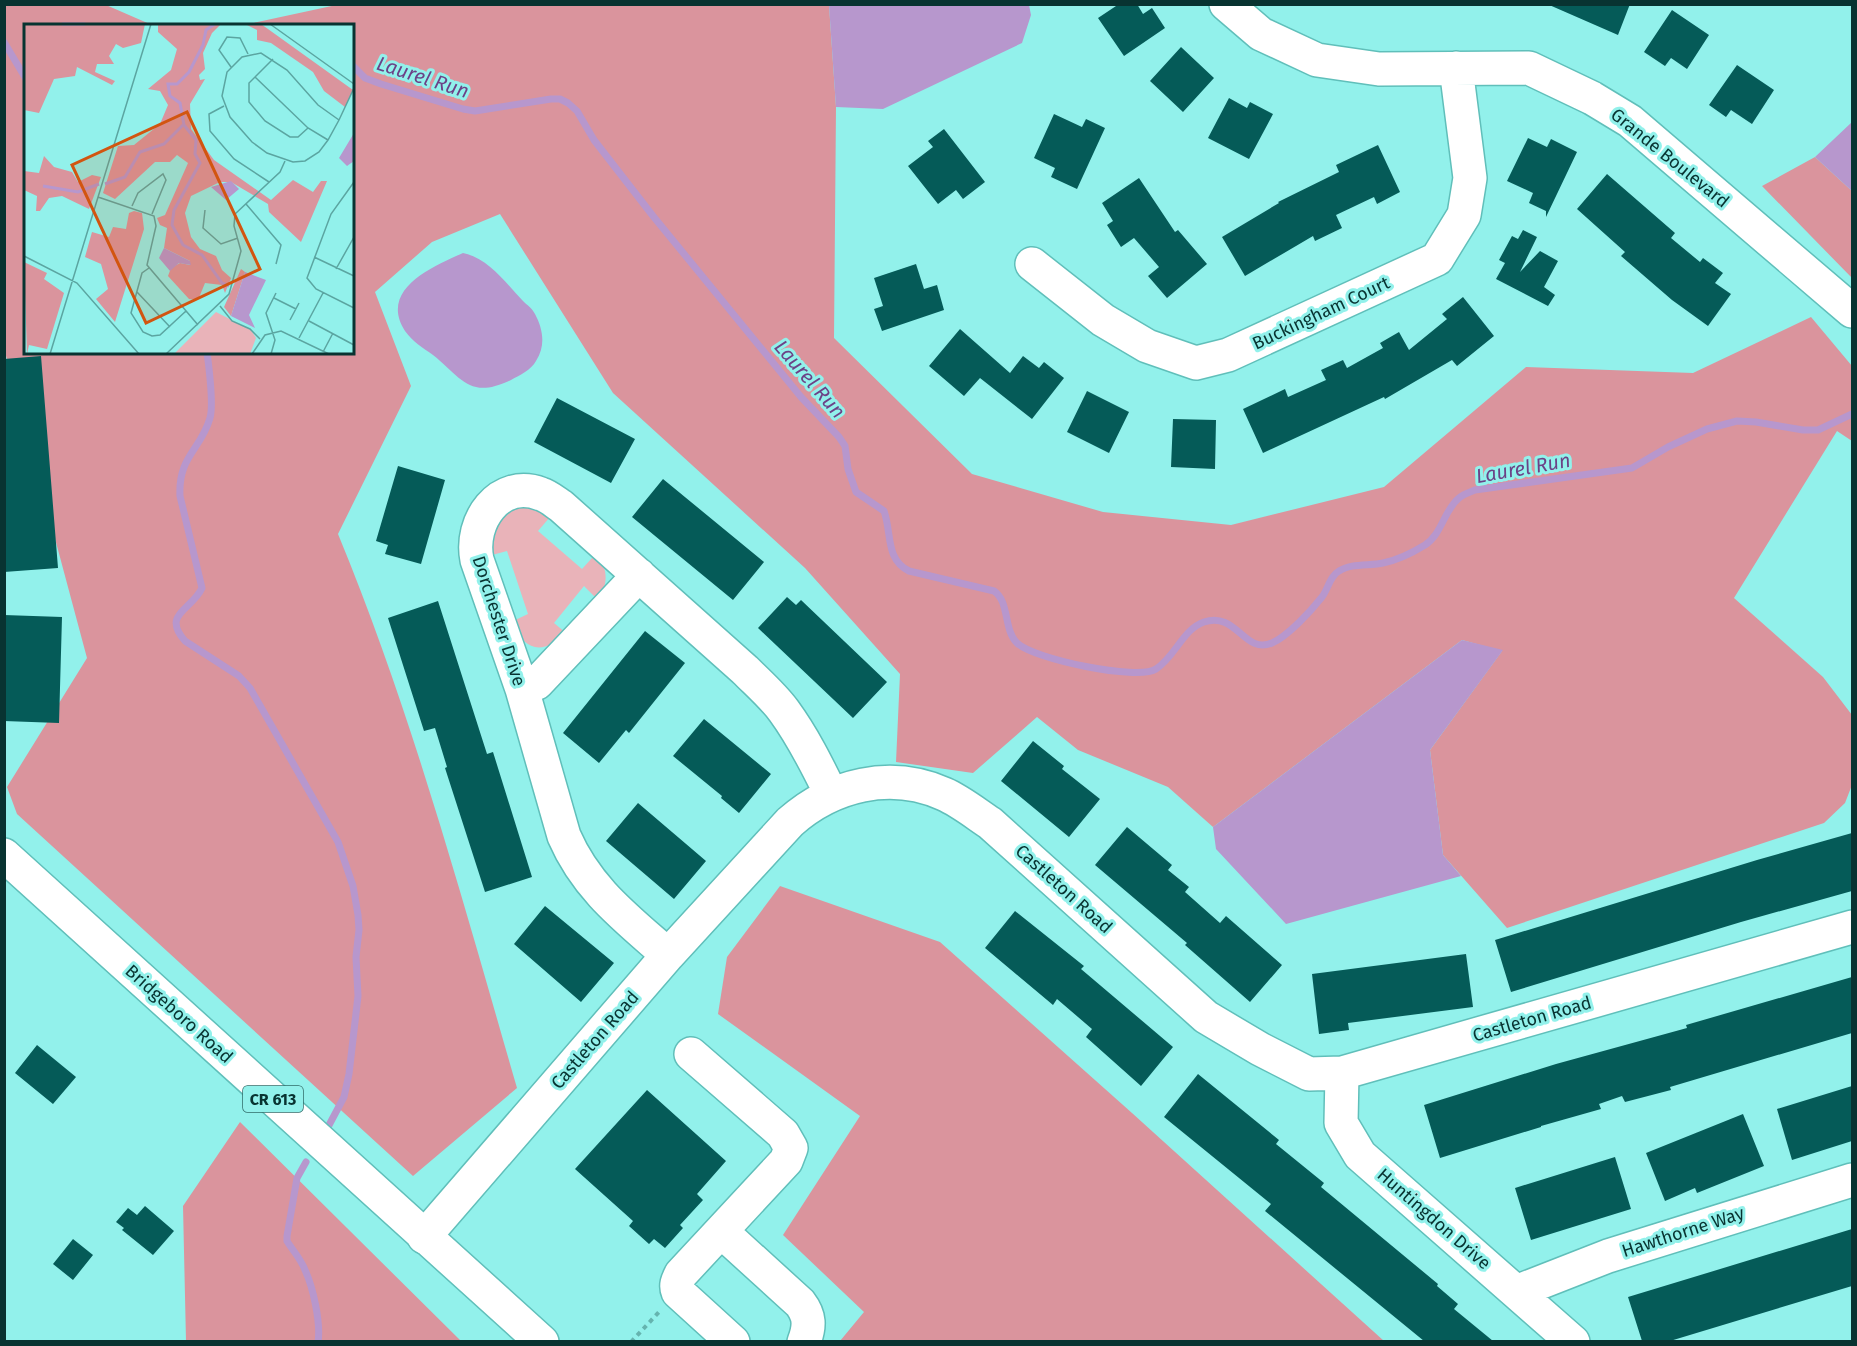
<svg xmlns="http://www.w3.org/2000/svg" width="1857" height="1346" font-family="'Fira Sans',sans-serif">
	<style>
		.green { fill: #e9b3b9 }
		.forest { fill: #da949d }
		.water { fill: #b797cd }
		.lines { fill: none; stroke-linecap: round; stroke-linejoin: round }
		.stream { stroke: #b797cd; stroke-width: 7 }
		.building { fill: #055b58 }
		.minor-casing { stroke: #60bfba; stroke-width: 36 }
		.major-casing { stroke: #60bfba; stroke-width: 36 }
		.path { stroke: #65b4af; stroke-width: 4; stroke-dasharray: 4.5 4.5; stroke-linecap: butt }
		.minor { stroke: #fff; stroke-width: 33 }
		.major { stroke: #fff; stroke-width: 33 }
		.labels { text-anchor: middle; dominant-baseline: central; stroke-width: 6; stroke-linejoin: round; paint-order: stroke }
		.shield { fill: #92f1eb; stroke: #316c69; stroke-width: 1.5 }
		.shield-label { font-size: 16px; font-weight: bold; fill: #083331 }
		.street-label { font-size: 18px; fill: #083331; stroke: #92f1eb }
		.water-label { font-size: 20px; font-style: italic; fill: #6c4286; stroke: #92f1eb }
		.inset-river { fill: none; stroke: #b797cd; stroke-width: 3 }
		.inset-road { fill: none; stroke: #5ba5a1; stroke-width: 1.5 }
		.view { fill: #d25510; fill-opacity: 0.15; stroke: #d25510; stroke-width: 3 }
		.inset-edge { fill: none; stroke: #083331; stroke-width: 3 }
	</style>
	<rect width="100%" height="100%" fill="#92f1eb"/>
	<path class="green" d="M 528,505 L 550,517 L 538,531 L 582,569 L 592,558 L 597,557 C 609,568 608,588 597,599 L 584,586 L 554,623 L 566,633 C 542,656 525,651 511,622 L 528,614 L 507,551 L 492,555 L 489,535 L 509,509 Z"/>
	<path class="forest" d="M 341,4 L 829,5 L 836,107 L 834,338 L 972,474 L 1103,512 L 1231,525 L 1384,487 L 1526,367 L 1693,373 L 1811,317 L 1852,366 L 1852,441 L 1837,431 L 1734,598 L 1823,677 L 1852,715 L 1852,785 L 1845,803 L 1824,823 L 1507,928 L 1443,855 L 1430,750 L 1502,651 L 1462,640 L 1213,827 L 1168,787 L 1078,750 L 1037,717 L 973,773 L 896,762 L 900,674 L 805,568 L 613,393 L 500,214 L 432,242 L 375,292 L 411,386 L 338,534 C 412,713 463,902 517,1088 L 413,1176 L 17,814 L 7,787 L 87,658 L 5,352 L 4,5 L 106,5 L 152,25 L 26,26 L 26,352 L 352,352 L 352,26 L 244,25 Z
		M 1815,157 L 1852,191 L 1852,278 L 1762,186 Z
		M 780,886 L 940,942 L 1132,1113 L 1384,1341 L 840,1341 L 864,1312 L 783,1235 L 860,1116 L 718,1014 L 727,957 Z
		M 240,1122 L 461,1341 L 186,1341 L 183,1206 Z"/>
	<path class="water" d="M 829,5 L 1029,5 L 1031,15 L 1022,43 L 883,109 L 836,107 Z
		M 1852,122 L 1852,191 L 1815,157 Z
		M 463,253 C 488,258 506,283 523,301 C 527,305 532,308 535,314 C 543,329 546,346 536,361 C 531,370 520,375 511,380 C 469,400 462,378 433,355 C 423,348 412,341 405,331 C 378,289 434,266 463,253 Z
		M 1462,640 L 1503,650 L 1430,750 L 1443,855 L 1461,876 L 1286,924 L 1216,849 L 1213,827 Z"/>
	<g class="lines">
		<path class="stream" d="M 4,42 L 26,79
			M 352,65 L 365,78 L 381,84 L 463,109 L 475,111 L 551,99 L 560,99 L 568,103 L 577,111 L 594,140 L 653,216 L 801,397 L 839,437 L 845,446 L 848,469 L 856,492 L 884,511 C 892,533 885,559 909,571 L 994,591 C 1010,602 1003,629 1017,643 C 1033,659 1138,681 1156,669 C 1175,657 1183,629 1204,622 C 1237,611 1244,655 1272,643 C 1288,636 1311,611 1322,597 C 1328,589 1330,576 1339,571 C 1351,563 1370,566 1383,563 C 1398,560 1412,553 1425,545 C 1442,534 1444,510 1459,498 C 1463,494 1470,492 1475,490 L 1632,468 L 1668,447 L 1707,429 L 1737,421 L 1756,422 L 1803,430 L 1818,430 L 1852,414
			M 207,352 C 209,368 214,404 210,418 C 201,450 178,456 180,496 L 202,588 C 192,610 161,614 185,641 L 239,676 L 250,688 L 338,842 L 353,886 L 358,915 L 359,930 L 356,957 L 358,996 L 349,1074 L 344,1097 L 328,1127
			M 306,1162 L 297,1178 L 287,1236 L 287,1241 C 293,1251 301,1259 305,1270 C 313,1287 321,1323 318,1342"/>
	</g>
	<path class="building" d="M 1119,4 L 1137,4 L 1143,14 L 1152,8 L 1165,28 L 1124,56 L 1098,18 Z
		M 1547,4 L 1630,4 L 1618,35 Z
		M 1672,10 L 1709,35 L 1687,69 L 1671,58 L 1665,66 L 1644,52 Z
		M 1181,47 L 1214,78 L 1183,112 L 1150,81 Z
		M 1737,65 L 1774,90 L 1752,124 L 1731,110 L 1726,117 L 1709,105 Z
		M 1229,98 L 1247,108 L 1250,102 L 1273,114 L 1249,159 L 1208,138 Z
		M 1054,114 L 1082,127 L 1086,119 L 1105,128 L 1077,189 L 1051,177 L 1055,168 L 1034,158 Z
		M 944,129 L 985,182 L 963,199 L 956,190 L 938,204 L 908,166 L 933,147 L 928,141 Z
		M 1528,138 L 1547,147 L 1551,139 L 1577,152 L 1546,217 L 1546,211 L 1529,203 L 1533,193 L 1507,181 Z
		M 1378,145 L 1400,192 L 1377,204 L 1374,197 L 1336,215 L 1342,228 L 1315,241 L 1313,236 L 1245,276 L 1222,237 L 1279,203 L 1278,202 L 1339,172 L 1336,165 Z
		M 1607,174 L 1675,233 L 1671,238 L 1700,262 L 1703,258 L 1723,273 L 1715,283 L 1731,294 L 1708,326 L 1672,300 L 1621,256 L 1625,252 L 1577,209 Z
		M 1139,178 L 1175,232 L 1178,230 L 1207,264 L 1167,298 L 1148,276 L 1159,267 L 1134,238 L 1121,247 L 1107,225 L 1113,221 L 1102,203 Z
		M 1523,230 L 1537,237 L 1520,272 L 1540,251 L 1558,261 L 1544,287 L 1555,295 L 1548,306 L 1496,279 L 1505,263 L 1499,260 L 1512,236 L 1518,239 Z
		M 916,264 L 924,289 L 937,285 L 944,310 L 882,331 L 874,309 L 883,306 L 874,278 Z
		M 1463,297 L 1494,336 L 1457,366 L 1452,360 L 1385,399 L 1384,397 L 1263,453 L 1243,409 L 1285,389 L 1288,397 L 1326,380 L 1321,370 L 1343,360 L 1347,368 L 1383,348 L 1380,343 L 1399,332 L 1409,350 L 1447,319 L 1442,314 Z
		M 960,329 L 1010,373 L 1023,356 L 1039,368 L 1044,362 L 1064,378 L 1032,419 L 980,378 L 964,396 L 929,366 Z
		M 41,356 L 58,568 L 4,572 L 4,359 Z
		M 1087,391 L 1129,412 L 1109,453 L 1067,432 Z
		M 557,398 L 635,439 L 611,483 L 534,442 Z
		M 1173,419 L 1216,420 L 1215,469 L 1171,467 Z
		M 398,466 L 445,480 L 421,564 L 385,554 L 388,545 L 376,541 Z
		M 663,479 L 764,562 L 733,600 L 632,517 Z
		M 787,597 L 796,605 L 801,600 L 887,682 L 853,718 L 758,628 Z
		M 438,601 L 487,754 L 493,752 L 532,877 L 485,892 L 445,768 L 447,767 L 435,728 L 424,731 L 388,618 Z
		M 4,615 L 62,617 L 59,723 L 4,721 Z
		M 645,631 L 685,663 L 629,733 L 626,730 L 599,763 L 563,733 Z
		M 704,719 L 771,774 L 739,813 L 721,798 L 722,796 L 673,756 Z
		M 1033,741 L 1064,766 L 1062,769 L 1100,799 L 1069,837 L 1001,781 Z
		M 638,803 L 706,861 L 674,899 L 606,841 Z
		M 1127,827 L 1172,865 L 1168,870 L 1189,887 L 1185,892 L 1220,923 L 1226,916 L 1282,965 L 1250,1002 L 1185,945 L 1187,943 L 1095,865 Z
		M 1852,833 L 1852,891 L 1741,922 L 1511,992 L 1495,940 L 1757,860 Z
		M 545,906 L 614,963 L 581,1002 L 514,944 Z
		M 1015,911 L 1084,966 L 1081,969 L 1173,1047 L 1141,1086 L 1086,1037 L 1092,1029 L 1057,999 L 1053,1005 L 985,948 Z
		M 1466,954 L 1473,1007 L 1348,1023 L 1349,1030 L 1319,1034 L 1312,974 Z
		M 1852,977 L 1852,1033 L 1670,1087 L 1671,1090 L 1625,1102 L 1622,1096 L 1599,1104 L 1601,1109 L 1541,1126 L 1541,1127 L 1440,1158 L 1424,1105 L 1556,1064 L 1687,1028 L 1686,1025 Z
		M 37,1045 L 76,1077 L 53,1104 L 15,1073 Z
		M 1198,1074 L 1279,1140 L 1276,1144 L 1324,1183 L 1321,1187 L 1438,1284 L 1437,1286 L 1458,1304 L 1454,1309 L 1493,1341 L 1424,1341 L 1265,1211 L 1271,1204 L 1164,1117 Z
		M 1852,1086 L 1852,1141 L 1792,1160 L 1777,1109 Z
		M 647,1090 L 726,1161 L 697,1194 L 703,1200 L 680,1225 L 683,1228 L 665,1248 L 654,1239 L 649,1244 L 629,1226 L 633,1221 L 575,1169 Z
		M 1743,1114 L 1764,1166 L 1697,1193 L 1695,1188 L 1665,1201 L 1646,1153 Z
		M 1615,1157 L 1631,1209 L 1531,1240 L 1515,1188 Z
		M 145,1206 L 174,1231 L 153,1255 L 122,1230 L 124,1228 L 116,1222 L 128,1208 L 137,1215 Z
		M 1852,1229 L 1852,1286 L 1670,1341 L 1642,1341 L 1628,1297 Z
		M 73,1239 L 93,1255 L 73,1280 L 53,1264 Z"/>
	<g class="lines">
		<defs>
			<path id="minor" d="M 1226,4 L 1261,34 L 1317,60 L 1379,69 L 1529,68 L 1592,98 L 1630,121 L 1852,311
				M 1032,264 L 1103,320 L 1147,346 L 1196,363 L 1228,355 L 1437,259 L 1464,215 L 1470,178 L 1456,68
				M 522,689 L 537,683 L 639,575
				M 668,955 C 626,918 587,889 564,836 L 522,689 L 477,560 C 469,522 499,478 541,494 C 548,496 555,502 561,506 L 745,670 C 758,683 773,696 784,711 C 803,737 817,765 831,794
				M 691,1054 L 783,1134 L 791,1148 L 786,1161 L 681,1274 C 678,1280 675,1285 678,1292 L 733,1342
				M 1342,1073 L 1341,1123 L 1360,1155 L 1573,1342
				M 722,1232 L 800,1303 C 810,1316 810,1326 804,1342
				M 424,1237 L 668,955 L 790,822 C 832,785 890,770 944,794 C 960,801 975,813 990,823 L 1206,1017 L 1260,1049 L 1309,1074 L 1342,1073 L 1852,927
				M 1516,1292 L 1608,1256 L 1852,1180"/>
			<path id="major" d="M 4,855 L 542,1342"/>
		</defs>
		<use href="#minor" class="minor-casing"/>
		<use href="#major" class="major-casing"/>
		<path class="path" d="M 631,1342 L 659,1312"/>
		<use href="#minor" class="minor"/>
		<use href="#major" class="major"/>
	</g>
	<g class="labels">
		<rect class="shield" x="243" y="1086" width="60" height="26" rx="4.5"/>
		<g class="shield-label">
			<text x="273" y="1099">CR 613</text>
		</g>
		<g class="street-label">
			<text transform="translate(1670 158) rotate(39)">Grande Boulevard</text>
			<text transform="translate(1321 313) rotate(-25)">Buckingham Court</text>
			<text transform="translate(499 621) rotate(72)">Dorchester Drive</text>
			<text transform="translate(1064 889) rotate(42)">Castleton Road</text>
			<text transform="translate(179 1014) rotate(42)">Bridgeboro Road</text>
			<text transform="translate(1532 1019) rotate(-16)">Castleton Road</text>
			<text transform="translate(595 1040) rotate(-49)">Castleton Road</text>
			<text transform="translate(1434 1219) rotate(41)">Huntingdon Drive</text>
			<text transform="translate(1683 1232) rotate(-18)">Hawthorne Way</text>
		</g>
		<g class="water-label">
			<text transform="translate(423 77) rotate(18)">Laurel Run</text>
			<text transform="translate(810 379) rotate(49)">Laurel Run</text>
			<text transform="translate(1523 468) rotate(-10)">Laurel Run</text>
		</g>
	</g>
	<g transform="translate(24 24)">
		<rect width="330" height="330" fill="#92f1eb"/>
		<path d="M 192,288 L 227,306 L 232,314 L 226,330 L 150,330 Z" fill="#e9b3b9"/>
		<path d="M 0,0 L 121,0 L 117,19 L 99,24 L 92,20 L 85,32 L 90,40 L 73,40 L 71,48 L 91,57 L 88,61 L 53,43 L 51,52 L 30,55 L 15,89 L 0,86 ZM 134,0 L 197,0 L 188,9 L 179,29 L 181,45 L 175,51 L 176,56 L 181,55 L 166,80 L 167,105 L 190,136 L 247,176 L 269,156 L 289,168 L 297,157 L 303,157 L 277,218 L 245,188 L 244,180 L 207,158 L 196,158 L 167,172 L 161,189 L 167,213 L 176,225 L 192,232 L 198,246 L 207,254 L 201,269 L 198,261 L 181,259 L 174,276 L 165,275 L 144,252 L 147,244 L 156,239 L 166,241 L 166,237 L 140,224 L 143,204 L 136,201 L 133,194 L 141,191 L 164,139 L 153,131 L 146,138 L 131,138 L 91,175 L 79,169 L 94,122 L 110,121 L 136,100 L 144,81 L 136,67 L 124,65 L 147,46 L 153,25 L 134,8 ZM 221,0 L 237,0 L 329,66 L 321,83 L 300,67 L 289,48 L 247,19 L 233,16 L 233,6 ZM 20,132 L 30,143 L 48,148 L 54,158 L 68,151 L 77,153 L 65,185 L 38,172 L 25,174 L 16,187 L 12,187 L 13,172 L 0,166 L 0,147 L 15,149 ZM 110,187 L 118,189 L 120,205 L 91,298 L 72,275 L 84,265 L 77,240 L 61,233 L 68,208 L 85,213 L 89,203 L 102,205 L 105,189 ZM 0,238 L 23,249 L 20,255 L 40,269 L 23,325 L 5,321 L 3,330 ZM 217,245 L 221,248 L 207,292 L 200,283 Z" fill="#da949d"/>
		<path d="M 330,109 L 330,137 L 323,142 L 315,134 ZM 207,157 L 215,165 L 202,176 L 187,163 ZM 140,224 L 166,237 L 167,241 L 155,239 L 146,247 L 135,234 ZM 221,248 L 242,256 L 225,291 L 231,304 L 207,292 Z" fill="#b797cd"/>
		<path class="inset-river" d="M 38,0 L 61,0M 191,0 L 182,6 L 179,21 L 165,48 L 153,60 L 144,60 L 146,72 L 156,79 L 160,101 L 172,116 L 171,130 L 176,139 L 150,186 L 148,201 L 159,221 L 178,231 L 198,259 L 205,262M 81,160 L 101,153 L 116,128 L 140,120 L 159,101M 19,162 L 54,168 L 75,160"/>
		<path class="inset-road" d="M 246,0 L 330,60M 249,35 L 225,59 L 225,78 L 241,97 L 266,113 L 274,113 L 284,104M 207,43 L 195,26 L 203,13 L 216,14 L 224,30M 231,53 L 284,104 L 304,116M 200,82 L 185,90 L 186,107 L 210,135 L 245,158M 315,96 L 294,81 L 263,46 L 237,29 L 218,33 L 203,48 L 198,72 L 206,93 L 228,118 L 243,129 L 269,138 L 281,137 L 295,128 L 304,116 L 315,96 L 330,64M 330,158 L 307,190 L 283,254 L 292,265 L 330,284M 74,173 L 130,192 L 132,202 L 123,241 L 174,301M 222,180 L 257,221 L 252,240M 108,182 L 114,169 L 139,150 L 142,156 L 128,190M 181,186 L 179,204 L 197,220 L 214,214M 0,232 L 53,259 L 115,330M 290,233 L 330,252M 125,244 L 118,249 L 107,289 L 119,308 L 128,312 L 136,311 L 162,287M 312,245 L 330,213M 113,268 L 146,303M 250,274 L 272,285M 196,282 L 208,297 L 226,305 L 236,315M 266,296 L 275,279M 285,297 L 330,321M 275,314 L 299,269M 299,328 L 309,309M 26,330 L 127,0M 142,330 L 205,270 L 217,227 L 210,202 L 211,190 L 256,148 L 261,137M 228,330 L 241,311 L 257,307 L 305,330M 247,330 L 251,316 L 242,289 L 252,269"/>
		<path class="view" d="M 163,88 L 236,245 L 122,299 L 48,141 Z"/>
		<rect width="330" height="330" class="inset-edge"/>
	</g>
	<rect width="1857" height="1346" fill="none" stroke="#083331" stroke-width="12"/>
</svg>
